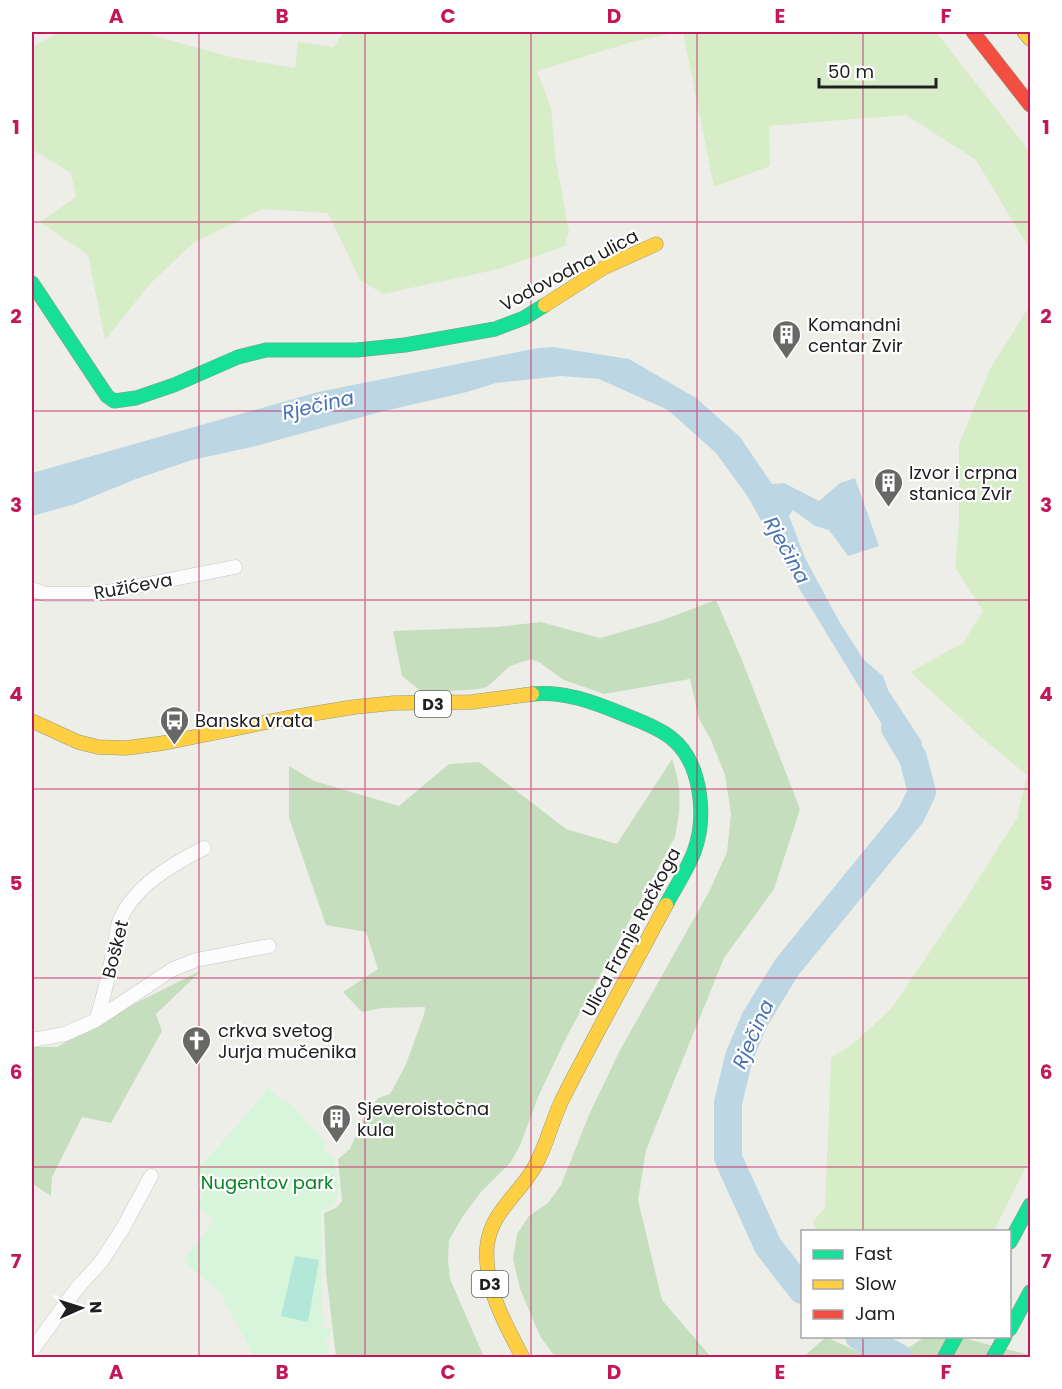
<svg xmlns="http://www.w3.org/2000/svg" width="1062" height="1389" font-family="Poppins,sans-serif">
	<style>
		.grass { fill: #d7edc7 }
		.forest { fill: #c5debe }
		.park { fill: #d6f5da }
		.pitch { fill: #b3e7d7 }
		.water { fill: #bcd6e3 }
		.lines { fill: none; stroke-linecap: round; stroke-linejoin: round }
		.river { stroke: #bcd6e3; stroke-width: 28 }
		.street-casing { stroke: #c7c7c5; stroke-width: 15 }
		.fast-casing { stroke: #949a80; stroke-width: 15 }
		.slow-casing { stroke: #949a80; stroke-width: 15 }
		.jam-casing { stroke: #949a80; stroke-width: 15 }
		.street { stroke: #fcfcfc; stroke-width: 14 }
		.fast { stroke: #16e098; stroke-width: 14 }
		.slow { stroke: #ffcf43; stroke-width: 14 }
		.jam { stroke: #f24e42; stroke-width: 14 }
		.grid { fill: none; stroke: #c2185b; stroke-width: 1.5; stroke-opacity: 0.55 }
		.labels { text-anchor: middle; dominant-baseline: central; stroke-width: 4.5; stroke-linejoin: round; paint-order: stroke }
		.shield { fill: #fff; stroke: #636363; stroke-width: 1.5 }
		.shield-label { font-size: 16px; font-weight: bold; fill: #202020 }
		.street-label { font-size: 18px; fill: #202020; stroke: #fff }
		.poi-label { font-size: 18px; fill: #202020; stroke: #fff; text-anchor: start }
		.park-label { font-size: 18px; fill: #088421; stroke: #fff }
		.water-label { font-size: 20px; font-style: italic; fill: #4972b4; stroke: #fff }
		.neatline { fill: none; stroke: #c2185b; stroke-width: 2 }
		.grid-label { font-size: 20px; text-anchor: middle; font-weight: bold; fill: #c2185b }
	</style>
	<rect width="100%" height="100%" fill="#eeeee9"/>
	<path class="grass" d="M 60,32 L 140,32 L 235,58 L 295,68 L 298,42 L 333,47 L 344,32 L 681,32 L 632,42 L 537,71 L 551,108 L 556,161 L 569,231 L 565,246 L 499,269 L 383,294 L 360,280 L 328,213 L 262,209 L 192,244 L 150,284 L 105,340 L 88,255 L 40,222 L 76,197 L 71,173 L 32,149 L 32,47 Z
		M 683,32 L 936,32 L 1030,152 L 1030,250 L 976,160 L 906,115 L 769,126 L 770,166 L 714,187 Z
		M 1030,305 L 1030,1159 L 994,1231 L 818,1231 L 813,1222 L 825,1207 L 831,1058 L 855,1042 L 891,1009 L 967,897 L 1017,818 L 1027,775 L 982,738 L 910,672 L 963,643 L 983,611 L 955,567 L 959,521 L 959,444 L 990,369 Z"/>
	<path class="forest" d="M 716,600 L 742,660 L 800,809 L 774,889 L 724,958 L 646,1150 L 638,1200 L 662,1300 L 711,1357 L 555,1357 L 540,1336 L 520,1289 L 513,1259 L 517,1234 L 529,1216 L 548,1203 L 561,1185 L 589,1115 L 619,1052 L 710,890 L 727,852 L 731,814 L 725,775 L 711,740 L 699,719 L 690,679 L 604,694 L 564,680 L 539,662 L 531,659 L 510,666 L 487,687 L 479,689 L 423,693 L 402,676 L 393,631 L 496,627 L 541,622 L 600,638 L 660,621 Z
		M 672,759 C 682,789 681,806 675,837 L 567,1036 L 538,1097 L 520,1146 L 510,1163 L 481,1192 L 463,1216 L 449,1240 L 448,1259 L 450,1279 L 484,1357 L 336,1357 L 326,1273 L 324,1213 L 336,1208 L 342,1201 L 338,1159 L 350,1149 L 363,1119 L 378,1098 L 390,1094 L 395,1085 L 406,1064 L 424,1015 L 425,1007 L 381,1008 L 362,1012 L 343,992 L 378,969 L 366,932 L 326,925 L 289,818 L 289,766 L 314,781 L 399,806 L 449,764 L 479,762 L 566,829 L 617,844 Z
		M 202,970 L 156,1014 L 162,1031 L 111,1123 L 82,1117 L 52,1177 L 51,1196 L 33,1184 L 32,1186 L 32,1047 L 57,1047 L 134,1004 Z
		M 926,1336 L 959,1337 L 1030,1355 L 1030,1358 L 893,1358 Z
		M 826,1337 L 870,1357 L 803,1357 Z"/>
	<path class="park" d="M 269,1087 L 282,1102 L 286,1099 L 324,1141 L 325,1152 L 334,1157 C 335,1167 342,1197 334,1204 C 331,1207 325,1209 321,1210 L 322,1316 L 325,1318 L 322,1327 L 332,1330 L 325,1344 L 330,1347 L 325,1357 L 255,1357 L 219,1291 L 183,1261 L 214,1220 L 197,1206 L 206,1185 L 196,1180 L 199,1167 L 244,1118 Z"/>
	<path class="pitch" d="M 295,1256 L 319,1260 L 308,1322 L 281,1316 Z"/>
	<path class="water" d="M 553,347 L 629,359 L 696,398 L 740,437 L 772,484 L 784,483 L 819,501 L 840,483 L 855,478 L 879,546 L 848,556 L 829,530 L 815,526 L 793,510 L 789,516 L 805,558 L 839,621 L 864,660 L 883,676 L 888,690 L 922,742 L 920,756 L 908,767 L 794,580 L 748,497 L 716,453 L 668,410 L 599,379 L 561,376 L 496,383 L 467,392 L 380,412 L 252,447 L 192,460 L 136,479 L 75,504 L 32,516 L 32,473 L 318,392 L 538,348 Z"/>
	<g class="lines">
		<path class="river" d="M 802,1290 L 768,1246 L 728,1158 L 728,1103 L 739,1057 L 755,1019 L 787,967 L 911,815 L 922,792 L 913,758 L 895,728
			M 859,1336 L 899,1358"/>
		<defs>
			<path id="street" d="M 32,589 L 45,594 L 97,594 L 235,567
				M 96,1020 C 105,995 110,968 115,943 C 117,935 117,926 120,920 C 134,886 173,864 204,848
				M 32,1040 L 65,1034 L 96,1020 L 173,969 L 196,960 L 269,946
				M 32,1350 L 78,1287 L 101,1262 L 123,1228 L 151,1176"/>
			<path id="fast" d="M 32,283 L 107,396 L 114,401 L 136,398 L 174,385 L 238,357 L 266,350 L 357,350 L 405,345 L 495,329 L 524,318 L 545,305
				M 532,694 C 565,691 594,702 625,715 C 640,721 657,727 670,737 C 702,761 707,817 694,852 C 687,870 675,888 666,905
				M 1010,1242 L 1030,1205
				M 1010,1329 L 1030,1292
				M 944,1358 L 956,1336
				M 993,1358 L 1005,1336"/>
			<path id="slow" d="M 1024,32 L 1030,39
				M 545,305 L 603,268 L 656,244
				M 32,721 L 78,742 L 98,747 L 126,748 L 164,743 L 287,718 L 354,707 L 394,703 L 472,702 L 532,694
				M 523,1358 C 505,1324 484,1287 487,1247 C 490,1212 520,1194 535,1166 C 547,1145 552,1120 563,1098 C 596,1033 632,969 666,905"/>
			<path id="jam" d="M 973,32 L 1030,105"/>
		</defs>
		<use href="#street" class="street-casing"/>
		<use href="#fast" class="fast-casing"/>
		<use href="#slow" class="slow-casing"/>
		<use href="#jam" class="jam-casing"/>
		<use href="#street" class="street"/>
		<use href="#fast" class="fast"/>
		<use href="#slow" class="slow"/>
		<use href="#jam" class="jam"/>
	</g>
	<path class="grid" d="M 199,32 L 199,1358M 365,32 L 365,1358M 531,32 L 531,1358M 697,32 L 697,1358M 863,32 L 863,1232M 32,222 L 1030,222M 32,411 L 1030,411M 32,600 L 1030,600M 32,789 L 1030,789M 32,978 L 1030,978M 32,1167 L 1030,1167M 863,1336 L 863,1358"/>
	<defs>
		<symbol id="building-pin" viewBox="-11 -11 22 30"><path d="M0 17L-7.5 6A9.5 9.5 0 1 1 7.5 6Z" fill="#686866" stroke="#fff"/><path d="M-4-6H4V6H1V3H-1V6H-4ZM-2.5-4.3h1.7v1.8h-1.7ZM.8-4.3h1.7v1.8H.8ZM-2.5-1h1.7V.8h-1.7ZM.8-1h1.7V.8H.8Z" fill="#fff"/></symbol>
		<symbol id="bus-pin" viewBox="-11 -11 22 30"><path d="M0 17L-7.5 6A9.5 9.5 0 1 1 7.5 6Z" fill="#686866" stroke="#fff"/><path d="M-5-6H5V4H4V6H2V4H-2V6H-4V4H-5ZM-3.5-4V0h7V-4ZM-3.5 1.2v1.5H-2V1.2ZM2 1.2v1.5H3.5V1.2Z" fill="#fff"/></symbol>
		<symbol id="church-pin" viewBox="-11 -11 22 30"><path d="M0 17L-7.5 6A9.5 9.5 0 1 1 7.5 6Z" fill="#686866" stroke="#fff"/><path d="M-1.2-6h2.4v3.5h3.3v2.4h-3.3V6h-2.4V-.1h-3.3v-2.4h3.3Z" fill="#fff"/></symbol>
	</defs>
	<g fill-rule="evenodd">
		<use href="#building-pin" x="770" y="318" width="33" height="45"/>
		<use href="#building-pin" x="872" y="466" width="33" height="45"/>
		<use href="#bus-pin" x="158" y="704" width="33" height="45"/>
		<use href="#church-pin" x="180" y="1024" width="33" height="45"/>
		<use href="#building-pin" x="320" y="1102" width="33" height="45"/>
	</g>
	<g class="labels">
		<g class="shield">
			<rect x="415" y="691" width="36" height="26" rx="4.5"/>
			<rect x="472" y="1271" width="36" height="26" rx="4.5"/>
		</g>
		<g class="shield-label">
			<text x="433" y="704">D3</text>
			<text x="490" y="1284">D3</text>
		</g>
		<g class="street-label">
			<text transform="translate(569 270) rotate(-28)">Vodovodna ulica</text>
			<text transform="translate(133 586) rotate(-10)">Ružićeva</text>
			<text transform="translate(631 932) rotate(-62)">Ulica Franje Račkoga</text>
			<text transform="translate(115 949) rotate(-76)">Bošket</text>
		</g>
		<g class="poi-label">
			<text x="808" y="324">Komandni<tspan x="808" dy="21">centar Zvir</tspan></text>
			<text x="909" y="472">Izvor i crpna<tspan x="909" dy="21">stanica Zvir</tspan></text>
			<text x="195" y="720">Banska vrata</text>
			<text x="218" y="1030">crkva svetog<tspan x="218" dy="21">Jurja mučenika</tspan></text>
			<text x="357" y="1108">Sjeveroistočna<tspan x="357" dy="21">kula</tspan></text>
		</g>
		<g class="park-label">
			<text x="267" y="1182">Nugentov park</text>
		</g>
		<g class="water-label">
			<text transform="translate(318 405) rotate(-13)">Rječina</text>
			<text transform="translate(787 550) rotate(61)">Rječina</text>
			<text transform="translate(753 1034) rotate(-66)">Rječina</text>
		</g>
	</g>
	<rect width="1062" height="1389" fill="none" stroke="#ffffff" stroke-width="66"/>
	<rect x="801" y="1230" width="210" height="108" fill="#ffffff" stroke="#a6a6a6" stroke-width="1.5"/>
	<rect x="813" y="1250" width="30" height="9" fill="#16e098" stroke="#a6a6a6" stroke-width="1.5"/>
	<text x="855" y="1260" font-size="18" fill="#202020">Fast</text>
	<rect x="813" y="1280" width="30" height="9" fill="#ffcf43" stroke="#a6a6a6" stroke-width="1.5"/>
	<text x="855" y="1290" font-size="18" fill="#202020">Slow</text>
	<rect x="813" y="1310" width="30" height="9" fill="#f24e42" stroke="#a6a6a6" stroke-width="1.5"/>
	<text x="855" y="1320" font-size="18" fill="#202020">Jam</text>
	<g transform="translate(81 1308) rotate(87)" stroke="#ffffff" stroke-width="4.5" paint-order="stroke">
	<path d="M0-4.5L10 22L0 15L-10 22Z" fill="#202020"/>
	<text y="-9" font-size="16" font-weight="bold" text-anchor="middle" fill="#202020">N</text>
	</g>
	<path d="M819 78v9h117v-9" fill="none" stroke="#202020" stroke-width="3"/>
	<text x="828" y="78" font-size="18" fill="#202020" stroke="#ffffff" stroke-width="4.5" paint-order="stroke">50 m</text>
	<rect x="33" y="33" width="996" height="1323" class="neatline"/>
	<g class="grid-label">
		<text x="116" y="23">A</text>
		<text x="282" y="23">B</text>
		<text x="448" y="23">C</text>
		<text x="614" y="23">D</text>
		<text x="780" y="23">E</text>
		<text x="946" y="23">F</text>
		<text x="16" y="134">1</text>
		<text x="1046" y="134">1</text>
		<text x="16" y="323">2</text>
		<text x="1046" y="323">2</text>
		<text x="16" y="512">3</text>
		<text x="1046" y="512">3</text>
		<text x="16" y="701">4</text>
		<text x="1046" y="701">4</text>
		<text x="16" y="890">5</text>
		<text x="1046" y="890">5</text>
		<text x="16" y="1079">6</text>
		<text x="1046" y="1079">6</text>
		<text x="16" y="1268">7</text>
		<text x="1046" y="1268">7</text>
		<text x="116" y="1379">A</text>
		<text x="282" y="1379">B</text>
		<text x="448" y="1379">C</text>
		<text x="614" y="1379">D</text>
		<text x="780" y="1379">E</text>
		<text x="946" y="1379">F</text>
	</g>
</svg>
